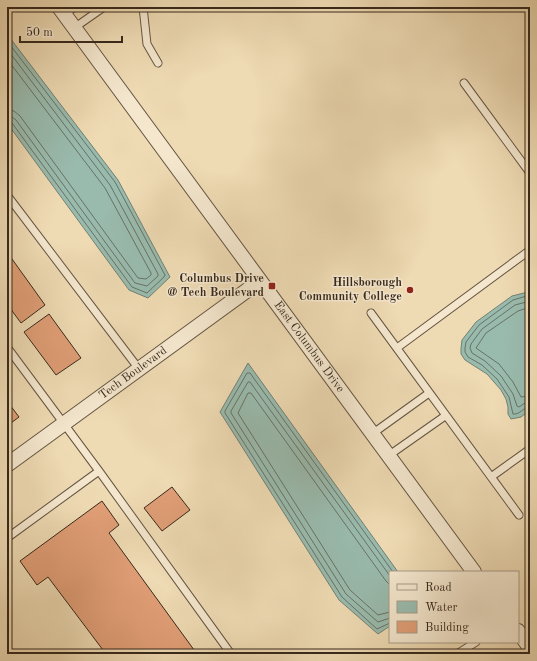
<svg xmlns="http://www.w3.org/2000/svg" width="537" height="661" font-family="'Old Standard TT',serif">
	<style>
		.water { fill: #99bbae; stroke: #728174 }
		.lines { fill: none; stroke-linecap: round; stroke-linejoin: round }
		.shore { stroke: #687265; stroke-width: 1 }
		.building { fill: #e09e76; stroke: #37291c }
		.service-casing { stroke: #655542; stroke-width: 9 }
		.minor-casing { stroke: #655542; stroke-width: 16 }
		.service { stroke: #f4e7ce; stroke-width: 7 }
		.minor { stroke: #f4e7ce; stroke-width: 14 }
		.poi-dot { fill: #8f2418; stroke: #f4e7ce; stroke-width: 1.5 }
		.labels { text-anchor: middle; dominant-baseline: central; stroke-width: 3; stroke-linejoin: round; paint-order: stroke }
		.poi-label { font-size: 12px; font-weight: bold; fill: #37291c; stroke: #f4e7ce; text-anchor: end }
		.street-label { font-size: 12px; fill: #37291c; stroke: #f4e7ce }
	</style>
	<rect width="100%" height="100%" fill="#eedab3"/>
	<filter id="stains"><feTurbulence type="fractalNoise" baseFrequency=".005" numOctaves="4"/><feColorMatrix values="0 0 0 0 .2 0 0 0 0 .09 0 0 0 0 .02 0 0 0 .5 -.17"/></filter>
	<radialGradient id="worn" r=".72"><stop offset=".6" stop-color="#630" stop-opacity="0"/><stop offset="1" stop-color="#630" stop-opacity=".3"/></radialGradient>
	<path class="water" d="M 7,34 L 118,180 L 170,277 L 148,298 L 129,290 L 7,123 Z
		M 530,289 L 530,410 L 521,417 L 511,419 L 508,414 L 508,407 L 506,399 L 501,390 L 487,374 L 465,360 L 461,354 L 461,348 L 462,340 L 476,322 L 512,296 L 528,292 Z
		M 248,363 L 398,572 L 390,572 L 390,626 L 378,634 L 339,600 L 220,412 Z"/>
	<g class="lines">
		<path class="shore" d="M 7,41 L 115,182 L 165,275 L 164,277 L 147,293 L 132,287 L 12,123 L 7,121
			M 7,49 L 110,185 L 158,274 L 158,276 L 147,286 L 135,283 L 16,120 L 12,117 L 7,116
			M 7,59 L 105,188 L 151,273 L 151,275 L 146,279 L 138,278 L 20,116 L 14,111 L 7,110
			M 530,295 L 513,300 L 479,325 L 466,342 L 465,348 L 465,352 L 468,357 L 482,365 L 497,379 L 509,397 L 513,414 C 520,415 523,407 530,407
			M 530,301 L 515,305 L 482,329 L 471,344 L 470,348 L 472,353 L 485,361 L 501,376 L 513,394 L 517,406 L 519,407 L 525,403 L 530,402
			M 530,307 L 518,311 L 486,333 L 476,348 L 499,364 L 513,382 L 521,397 L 530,396
			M 390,576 L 250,382 L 248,382 L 231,411 L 231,413 L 346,594 L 378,622 L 390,618
			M 390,585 L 386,581 L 251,393 L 248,393 L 238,413 L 350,590 L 378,615 L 390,612
			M 390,623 L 377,629 L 342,597 L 225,413 L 225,411 L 247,373 L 250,373 L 393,572"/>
	</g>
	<path class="building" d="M 7,252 L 45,305 L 21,323 L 7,304 Z
		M 49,314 L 81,358 L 56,375 L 24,332 Z
		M 7,401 L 19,417 L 7,426 Z
		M 172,487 L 190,510 L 162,531 L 144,508 Z
		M 102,501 L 119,525 L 109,533 L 197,654 L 106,654 L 48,577 L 37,585 L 20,561 Z"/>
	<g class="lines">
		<defs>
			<path id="service" d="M 143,7 L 147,44 L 158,63
				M 64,14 L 75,7
				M 74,28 L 104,7
				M 464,83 L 530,173
				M 7,195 L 139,369
				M 371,313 L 519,515
				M 7,347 L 99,471 L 7,538
				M 397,348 L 530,250
				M 372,434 L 429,393
				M 388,456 L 445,416
				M 99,471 L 231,654
				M 491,477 L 530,449
				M 457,654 L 476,642"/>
			<g id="minor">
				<path id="s1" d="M 59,7 L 474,572"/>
				<path id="s2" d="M 7,465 L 260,281"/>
				<path d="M 518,631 L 530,648"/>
			</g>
		</defs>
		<use href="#service" class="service-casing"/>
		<use href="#minor" class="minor-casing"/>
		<use href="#service" class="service"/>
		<use href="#minor" class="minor"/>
	</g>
	<g class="poi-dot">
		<rect x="268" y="282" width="8" height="8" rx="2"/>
		<circle cx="410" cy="290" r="4"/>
	</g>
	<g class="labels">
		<g class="poi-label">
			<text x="264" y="279">Columbus Drive<tspan x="264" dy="14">@ Tech Boulevard</tspan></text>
			<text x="402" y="283">Hillsborough<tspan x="402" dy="14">Community College</tspan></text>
		</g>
		<g class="street-label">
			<text stroke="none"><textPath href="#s1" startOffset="422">East Columbus Drive</textPath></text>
			<text stroke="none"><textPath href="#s2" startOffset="156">Tech Boulevard</textPath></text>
		</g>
	</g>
	<rect width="537" height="661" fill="none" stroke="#eedab3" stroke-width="24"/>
	<rect x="8" y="8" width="521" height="645" fill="none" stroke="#37291c" stroke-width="2"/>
	<rect x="12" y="12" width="513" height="637" fill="none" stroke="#37291c"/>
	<rect x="389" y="571" width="130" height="72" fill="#f4e7ce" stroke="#a89b87"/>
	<rect x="397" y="584" width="20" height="6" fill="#f4e7ce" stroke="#a89b87"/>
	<text x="425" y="591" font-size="12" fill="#37291c">Road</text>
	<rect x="397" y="601" width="20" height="12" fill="#99bbae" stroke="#a89b87"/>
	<text x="425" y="611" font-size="12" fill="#37291c">Water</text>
	<rect x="397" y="621" width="20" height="12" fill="#e09e76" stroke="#a89b87"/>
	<text x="425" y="631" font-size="12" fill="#37291c">Building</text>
	<path d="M20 36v6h102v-6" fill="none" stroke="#37291c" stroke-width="2"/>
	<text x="26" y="36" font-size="12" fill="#37291c" stroke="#f4e7ce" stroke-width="3" paint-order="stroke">50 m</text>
	<rect width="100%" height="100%" filter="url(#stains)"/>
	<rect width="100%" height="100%" fill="url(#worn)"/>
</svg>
